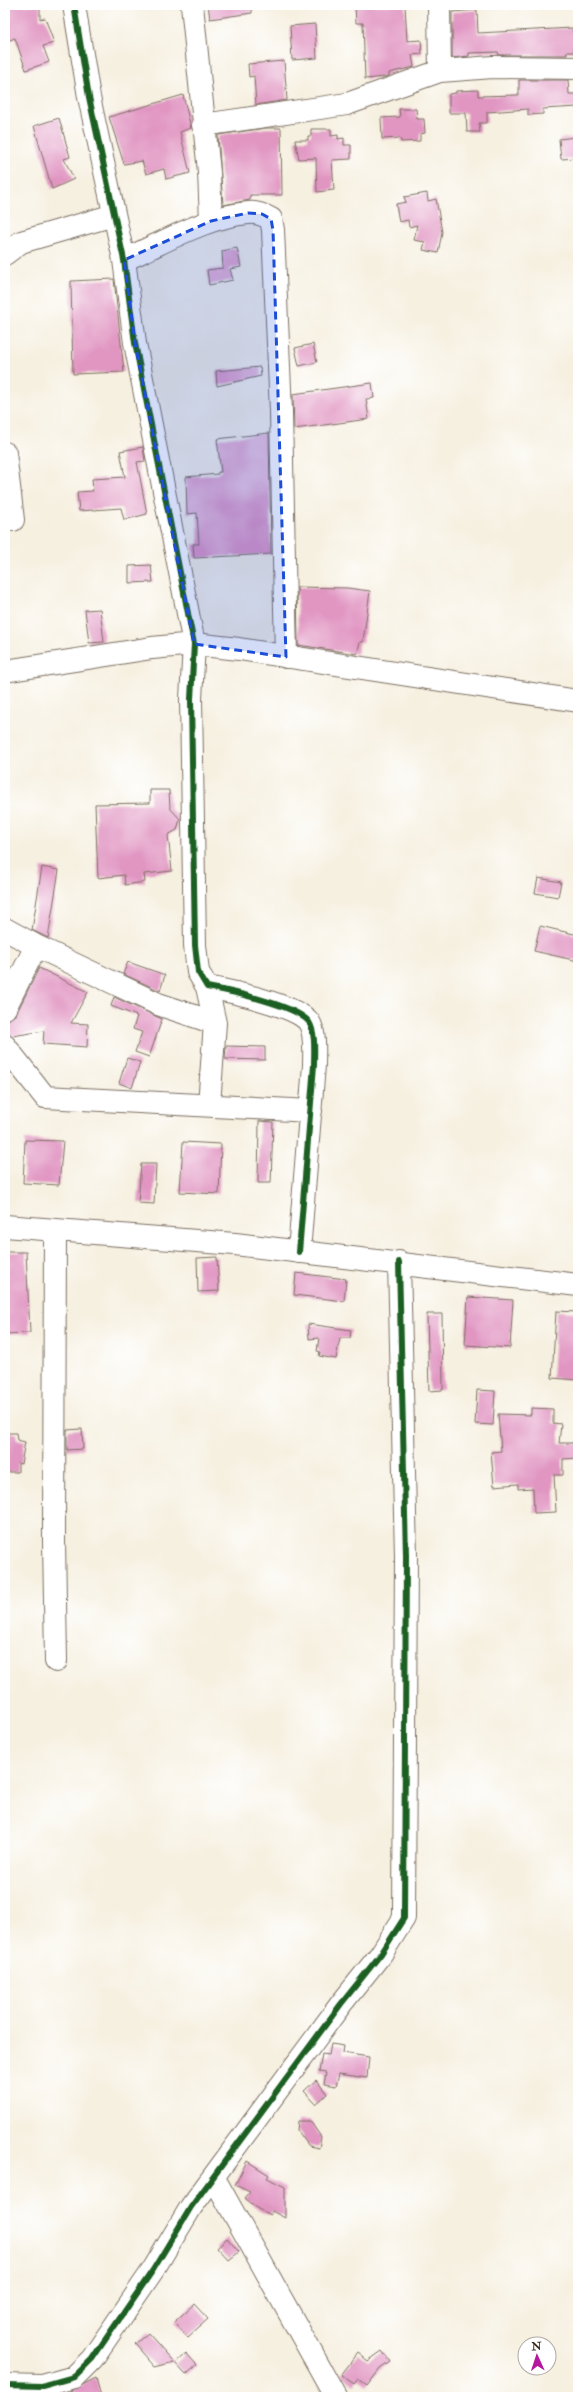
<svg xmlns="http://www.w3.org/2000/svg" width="583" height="2402" font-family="'IM FELL Double Pica',serif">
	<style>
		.building { fill: #e196c2 }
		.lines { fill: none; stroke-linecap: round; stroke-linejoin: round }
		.minor-casing { stroke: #7c6f62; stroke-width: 24 }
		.minor { stroke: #fff; stroke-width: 22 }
		.cycleway-casing { stroke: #fff; stroke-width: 8 }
		.cycleway { stroke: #1b5e20; stroke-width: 6 }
		.marked { fill: #1d4ed8; fill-opacity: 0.2; stroke: #1d4ed8; stroke-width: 3; stroke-dasharray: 8 5; stroke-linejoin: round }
	</style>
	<rect width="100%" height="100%" fill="#fff"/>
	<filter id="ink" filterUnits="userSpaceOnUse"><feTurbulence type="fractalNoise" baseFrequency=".025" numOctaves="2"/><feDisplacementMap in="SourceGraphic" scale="8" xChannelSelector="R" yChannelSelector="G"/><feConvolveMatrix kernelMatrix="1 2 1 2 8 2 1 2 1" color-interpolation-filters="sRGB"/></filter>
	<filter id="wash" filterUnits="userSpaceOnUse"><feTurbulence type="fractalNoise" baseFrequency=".012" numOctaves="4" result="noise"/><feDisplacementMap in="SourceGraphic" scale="16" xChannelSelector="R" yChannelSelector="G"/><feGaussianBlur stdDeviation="0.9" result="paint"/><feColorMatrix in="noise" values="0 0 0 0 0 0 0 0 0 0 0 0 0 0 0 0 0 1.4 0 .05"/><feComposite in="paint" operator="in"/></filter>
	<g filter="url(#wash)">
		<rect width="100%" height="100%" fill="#f6f0e0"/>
		<g id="blocks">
			<path class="building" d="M 5,5 L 40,5 L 40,19 L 45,18 L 54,43 L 43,46 L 49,62 L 26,70 L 15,38 L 5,42 Z
				M 208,5 L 252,5 L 252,13 L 210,19 Z
				M 355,5 L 405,5 L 407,41 L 421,40 L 422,54 L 412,55 L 414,67 L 389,73 L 389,76 L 385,77 L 365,79 L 363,23 L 356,23 Z
				M 477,10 L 478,33 L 573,28 L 574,52 L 566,52 L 567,55 L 499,55 L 498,52 L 469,53 L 469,56 L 452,58 L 452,12 Z
				M 315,24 L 317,58 L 292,60 L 290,26 Z
				M 284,61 L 287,100 L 256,105 L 254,76 L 249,77 L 248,64 Z
				M 519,80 L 568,80 L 569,94 L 578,94 L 578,107 L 543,109 L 543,114 L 528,115 L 528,109 L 487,112 L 487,123 L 479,123 L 480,132 L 467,132 L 466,113 L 449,113 L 449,94 L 456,93 L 456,91 L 478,90 L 478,96 L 519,95 Z
				M 183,95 L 191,128 L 180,132 L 190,173 L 166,179 L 164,169 L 146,174 L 142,161 L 124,164 L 109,117 Z
				M 399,109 L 416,109 L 417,119 L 424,119 L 425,133 L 420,134 L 420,141 L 401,142 L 400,138 L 382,139 L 381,118 L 400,117 Z
				M 59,118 L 70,157 L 64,159 L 74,179 L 52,189 L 34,126 Z
				M 266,128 L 281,128 L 282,195 L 250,195 L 250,200 L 223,205 L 218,135 Z
				M 311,129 L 331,129 L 331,136 L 338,135 L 338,139 L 344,138 L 344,145 L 351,145 L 351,159 L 332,160 L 334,190 L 317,192 L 316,158 L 299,159 L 295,140 L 308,140 L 308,136 L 311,136 Z
				M 576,137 L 577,158 L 561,159 L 559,139 Z
				M 427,193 L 428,201 L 436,199 L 442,232 L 438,253 L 423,250 L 425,242 L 414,240 L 417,225 L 409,227 L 408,220 L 399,222 L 396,204 L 406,202 L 404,197 Z
				M 237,248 L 241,267 L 230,269 L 233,280 L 209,285 L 207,270 L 223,268 L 222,251 Z
				M 114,279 L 124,372 L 73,374 L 71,281 Z
				M 313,344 L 317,362 L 299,366 L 295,348 Z
				M 260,367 L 261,376 L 217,386 L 216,371 Z
				M 372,383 L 374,398 L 366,399 L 369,419 L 294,429 L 293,394 Z
				M 269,433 L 271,554 L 194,558 L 193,544 L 199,544 L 197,513 L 187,514 L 186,477 L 218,474 L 218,472 L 221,472 L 217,439 Z
				M 143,447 L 145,461 L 137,462 L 147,514 L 124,520 L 121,508 L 79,511 L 77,492 L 93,491 L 92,479 L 125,477 L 120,451 Z
				M 151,565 L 153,582 L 129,583 L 129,566 Z
				M 297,587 L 347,588 L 370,591 L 363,642 L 360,642 L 357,654 L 298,645 Z
				M 100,609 L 104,642 L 89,643 L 85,610 Z
				M 150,790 L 169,790 L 170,808 L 180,819 L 177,830 L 168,835 L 172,871 L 144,874 L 145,882 L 125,885 L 124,875 L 98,878 L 95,804 L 150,803 Z
				M 42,867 L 59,870 L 48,938 L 32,930 Z
				M 538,878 L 561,882 L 558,897 L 535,893 Z
				M 540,926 L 578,935 L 578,961 L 534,951 Z
				M 128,962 L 165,975 L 160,991 L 123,974 Z
				M 39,968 L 88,992 L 71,1023 L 88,1024 L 87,1047 L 43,1044 L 44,1031 L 12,1036 L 5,1028 L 8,1020 L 16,1014 Z
				M 114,997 L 162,1019 L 149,1057 L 135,1052 L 142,1032 L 133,1029 L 137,1016 L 111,1006 Z
				M 226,1046 L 265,1047 L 265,1060 L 225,1059 Z
				M 127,1058 L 140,1062 L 132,1088 L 119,1083 Z
				M 259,1121 L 273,1122 L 271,1183 L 258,1183 Z
				M 25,1140 L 63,1141 L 59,1185 L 23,1183 Z
				M 183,1142 L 221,1144 L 219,1194 L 180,1192 Z
				M 141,1164 L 156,1164 L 154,1204 L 138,1203 Z
				M 5,1252 L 26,1252 L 30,1333 L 5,1334 Z
				M 217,1257 L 219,1291 L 198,1292 L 197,1258 Z
				M 296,1273 L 346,1279 L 344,1301 L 294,1295 Z
				M 468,1297 L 513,1300 L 510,1348 L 465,1345 Z
				M 556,1311 L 578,1312 L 578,1380 L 552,1378 Z
				M 427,1314 L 442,1314 L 443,1390 L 429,1391 Z
				M 308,1324 L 351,1330 L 350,1338 L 340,1338 L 336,1359 L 319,1356 L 320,1352 L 317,1351 L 319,1338 L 309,1339 Z
				M 477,1390 L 495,1391 L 493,1425 L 475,1424 Z
				M 531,1408 L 553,1409 L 553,1423 L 561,1424 L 559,1443 L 578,1443 L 578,1458 L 563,1459 L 563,1475 L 554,1475 L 556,1512 L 534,1513 L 533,1488 L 518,1489 L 518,1484 L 494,1486 L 491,1452 L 501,1451 L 498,1414 L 531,1415 Z
				M 82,1429 L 83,1449 L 67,1450 L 67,1430 Z
				M 5,1433 L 16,1433 L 17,1440 L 25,1442 L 21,1464 L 18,1463 L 18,1472 L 5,1472 Z
				M 331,2044 L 344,2046 L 343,2053 L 369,2057 L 367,2078 L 339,2074 L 336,2086 L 324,2084 L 326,2073 L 319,2072 L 322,2054 L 329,2055 Z
				M 316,2080 L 327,2094 L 316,2104 L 304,2091 Z
				M 298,2121 L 310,2121 L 321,2137 L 319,2148 L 309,2146 L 297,2130 Z
				M 247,2161 L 269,2175 L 267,2178 L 285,2187 L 285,2218 L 272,2211 L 270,2215 L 258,2209 L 245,2198 L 250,2192 L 235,2185 Z
				M 227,2238 L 239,2252 L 229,2260 L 217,2247 Z
				M 194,2304 L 208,2319 L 188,2337 L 174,2322 Z
				M 148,2333 L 174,2362 L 155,2367 L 135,2344 Z
				M 382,2351 L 390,2362 L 380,2369 L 367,2386 L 358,2379 L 354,2384 L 341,2375 L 358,2353 L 368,2361 Z
				M 186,2353 L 197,2365 L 186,2375 L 175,2363 Z
				M 96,2378 L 101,2397 L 71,2397 L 70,2391 Z"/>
		</g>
	</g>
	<g filter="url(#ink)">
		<use href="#blocks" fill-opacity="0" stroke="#7c6f62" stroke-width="1"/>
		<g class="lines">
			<defs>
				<path id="minor" d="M 74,5 L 89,97 L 124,260 L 135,343 L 194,644 L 191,699 L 195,945 L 198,972 L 207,987 C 229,991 296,1005 309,1022 C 316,1033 314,1053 314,1065 L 299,1252
					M 192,5 L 209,172 L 211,221
					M 439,5 L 440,71
					M 203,125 L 347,104 L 440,71 L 493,67 L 578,68
					M 5,254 L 21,242 L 114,215
					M 124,260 C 161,244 207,216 248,213 C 257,212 264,215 271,219 L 273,230 L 281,412 L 286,657
					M 5,453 L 13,520
					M 5,671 L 152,648 L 194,644 L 239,649 L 578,701
					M 5,929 L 36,946 L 158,1004 L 215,1023
					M 207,987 L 215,1023 L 209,1105
					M 5,1008 L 36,946
					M 5,1046 L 45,1097 L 311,1111
					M 5,1226 L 235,1244 L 578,1285
					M 55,1230 L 54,1540 L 56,1661
					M 214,2178 L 336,2397
					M 5,2385 L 42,2386 L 74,2377 L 92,2359 L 153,2270 L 191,2207 L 341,2004 L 381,1954 L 404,1918 L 406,1556 L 399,1262"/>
			</defs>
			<use href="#minor" class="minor-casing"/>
			<use href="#minor" class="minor"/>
			<defs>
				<path id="cycleway" d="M 74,5 L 89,97 L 124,260 L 135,343 L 194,644 L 191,699 L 195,945 L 198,972 L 207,987 C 229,991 296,1005 309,1022 C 316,1033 314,1053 314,1065 L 299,1252
					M 5,2385 L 42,2386 L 74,2377 L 92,2359 L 153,2270 L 191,2207 L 341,2004 L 381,1954 L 404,1918 L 406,1556 L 399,1262"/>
			</defs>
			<use href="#cycleway" class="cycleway-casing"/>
			<use href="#cycleway" class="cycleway"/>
		</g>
	</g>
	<path class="marked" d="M 248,213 L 262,214 L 271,219 L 273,230 L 286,657 L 194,644 L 135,343 L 124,260 L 211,221 Z"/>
	<rect width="583" height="2402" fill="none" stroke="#fff" stroke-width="20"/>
	<g transform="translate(537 2356) rotate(357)"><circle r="19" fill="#ffffff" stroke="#b1aaa5"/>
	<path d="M0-3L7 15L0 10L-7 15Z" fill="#b5179e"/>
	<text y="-6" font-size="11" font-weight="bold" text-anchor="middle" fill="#3b2a1e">N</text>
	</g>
</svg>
